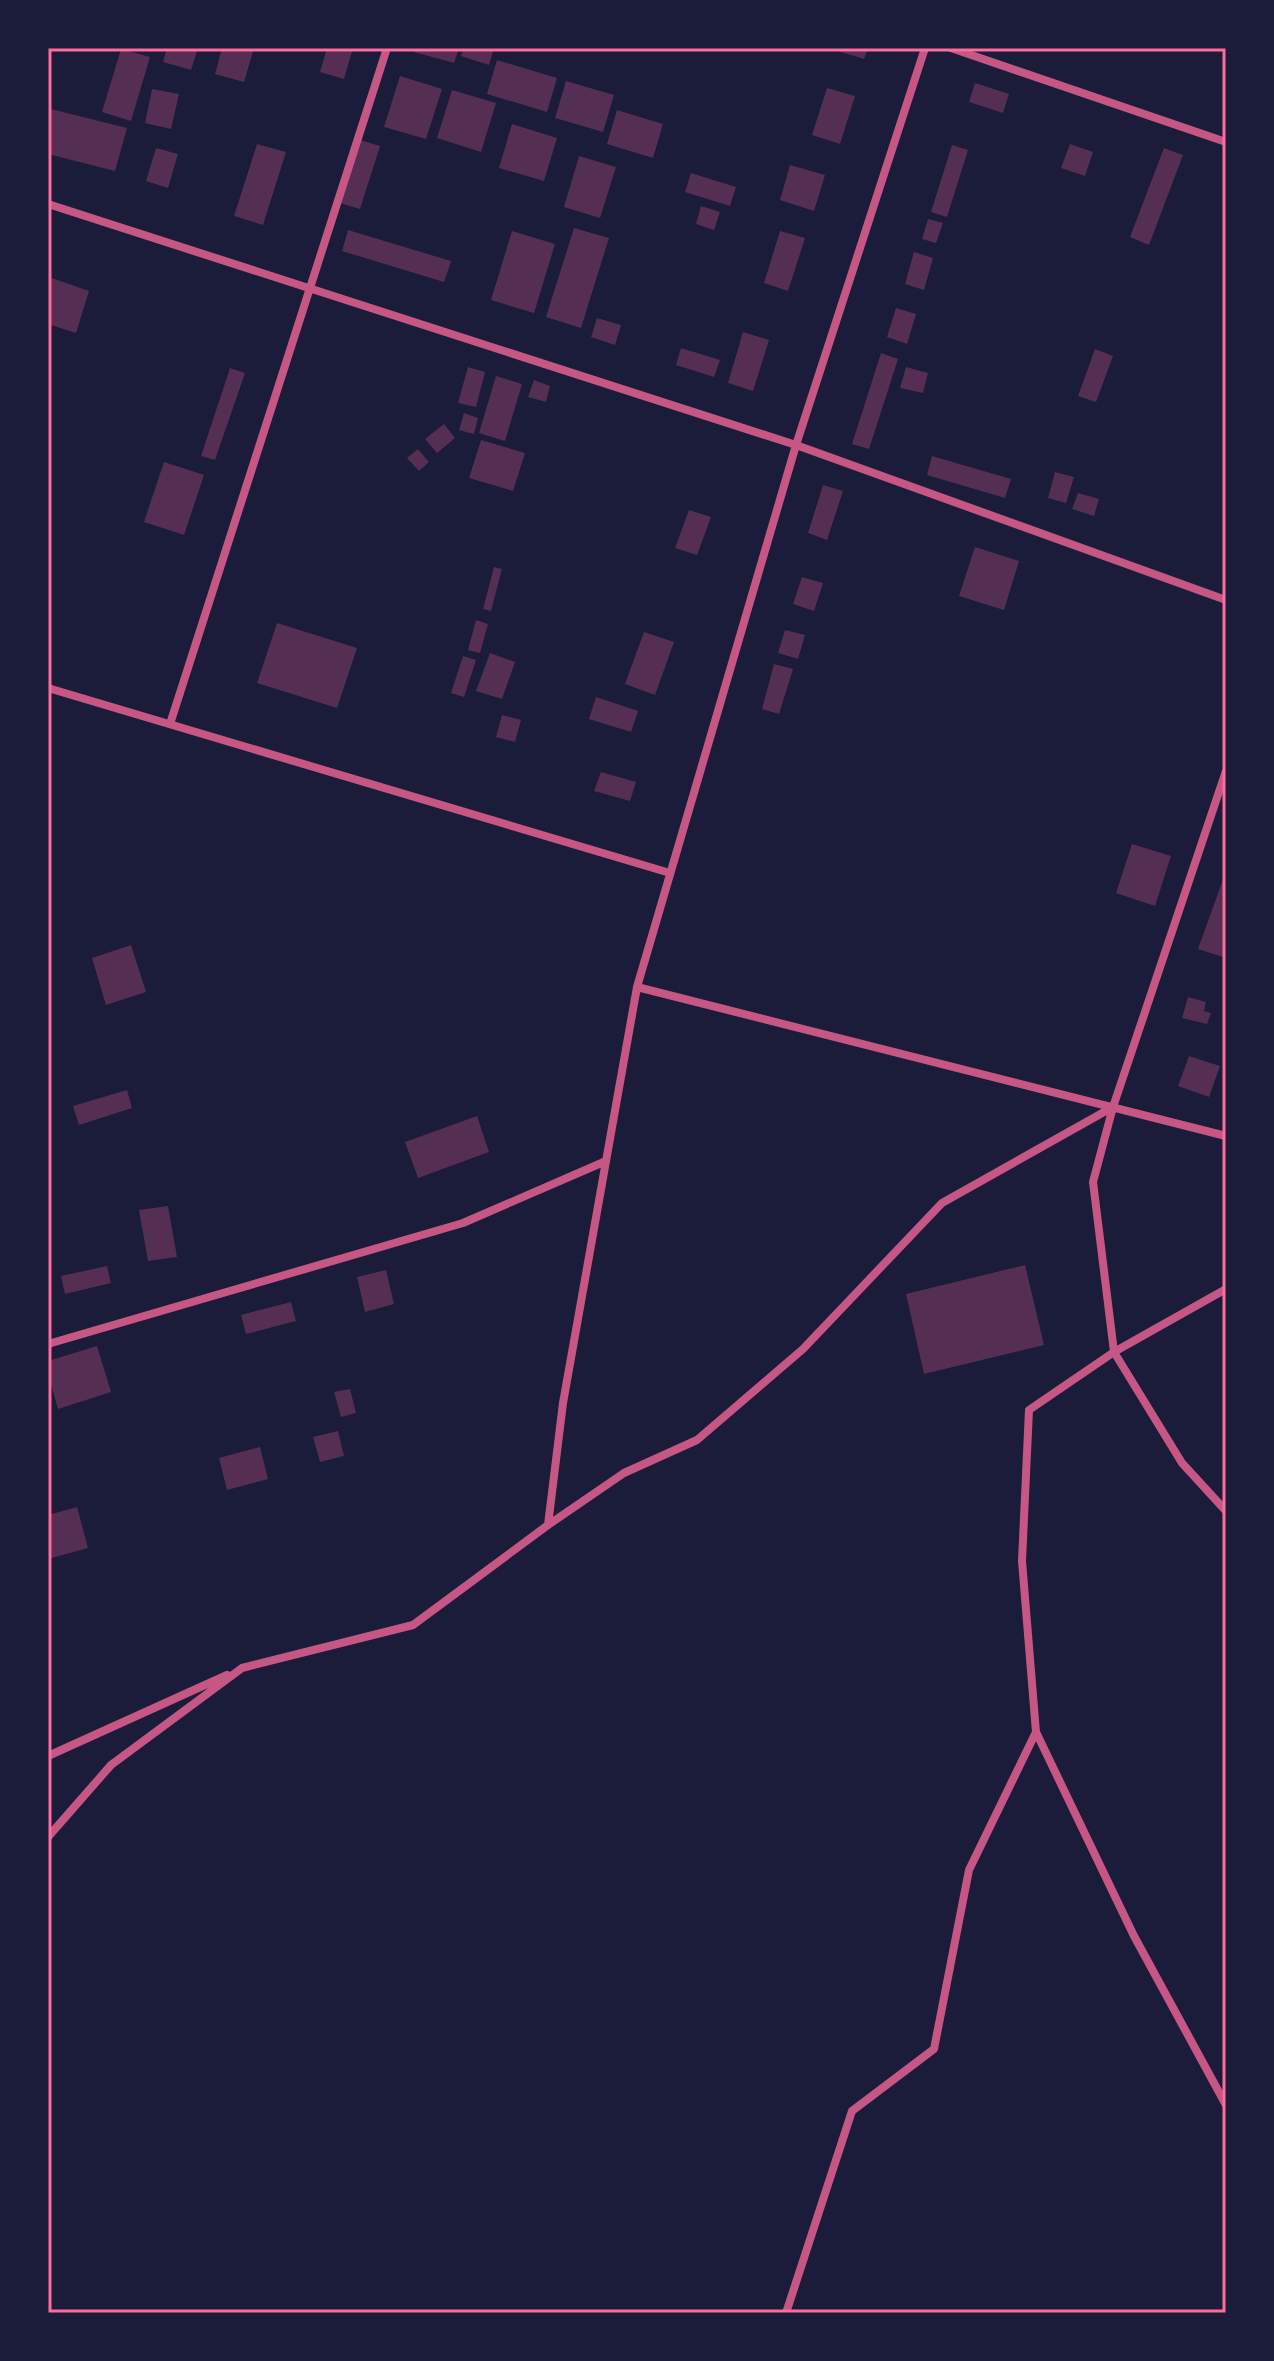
<svg xmlns="http://www.w3.org/2000/svg" width="1274" height="2361" font-family="Figtree,sans-serif">
	<style>
		.building { fill: #542f53 }
		.lines { fill: none; stroke-linecap: round; stroke-linejoin: round }
		.minor { stroke: #c65784; stroke-width: 8 }
		.neatline { fill: none; stroke: #ff6b9d; stroke-width: 3 }
	</style>
	<rect width="100%" height="100%" fill="#1b1b3a"/>
	<path class="building" d="M 167,48 L 198,48 L 191,70 L 163,62 Z
		M 222,48 L 254,48 L 244,82 L 215,74 Z
		M 327,48 L 353,48 L 344,79 L 320,72 Z
		M 416,48 L 459,48 L 454,63 L 414,52 Z
		M 464,48 L 494,48 L 489,65 L 461,56 Z
		M 828,48 L 868,48 L 864,59 Z
		M 121,49 L 150,57 L 131,121 L 102,112 Z
		M 497,60 L 557,78 L 547,112 L 487,94 Z
		M 400,76 L 442,89 L 426,139 L 384,127 Z
		M 566,81 L 614,95 L 603,132 L 555,118 Z
		M 975,83 L 1009,94 L 1003,113 L 969,102 Z
		M 827,88 L 855,96 L 840,144 L 812,135 Z
		M 152,89 L 179,94 L 171,129 L 145,123 Z
		M 452,90 L 496,103 L 481,152 L 437,138 Z
		M 51,109 L 127,128 L 115,171 L 48,154 L 48,122 Z
		M 617,110 L 663,124 L 653,158 L 607,144 Z
		M 512,124 L 557,138 L 544,181 L 499,168 Z
		M 360,140 L 380,146 L 360,209 L 340,203 Z
		M 257,144 L 286,152 L 263,225 L 234,216 Z
		M 1070,144 L 1093,152 L 1085,176 L 1061,168 Z
		M 952,145 L 968,150 L 947,217 L 931,212 Z
		M 156,148 L 178,154 L 168,188 L 146,181 Z
		M 1164,148 L 1183,155 L 1149,245 L 1130,237 Z
		M 579,156 L 616,167 L 600,218 L 564,207 Z
		M 790,165 L 825,175 L 814,211 L 780,200 Z
		M 691,173 L 736,187 L 730,206 L 685,192 Z
		M 701,206 L 720,212 L 714,230 L 696,224 Z
		M 928,219 L 943,223 L 936,243 L 922,239 Z
		M 574,228 L 609,238 L 581,328 L 546,317 Z
		M 348,230 L 451,261 L 444,282 L 342,251 Z
		M 512,231 L 555,244 L 534,313 L 491,300 Z
		M 780,231 L 805,238 L 788,291 L 764,283 Z
		M 914,252 L 933,258 L 924,290 L 905,284 Z
		M 52,278 L 89,291 L 76,333 L 48,324 L 48,291 Z
		M 896,308 L 916,314 L 907,344 L 887,337 Z
		M 597,318 L 621,325 L 615,345 L 591,337 Z
		M 743,332 L 769,340 L 753,391 L 728,383 Z
		M 681,348 L 720,360 L 714,377 L 676,365 Z
		M 1095,349 L 1113,356 L 1096,402 L 1078,396 Z
		M 881,353 L 898,359 L 869,449 L 852,444 Z
		M 468,367 L 485,372 L 476,407 L 458,403 Z
		M 906,367 L 928,373 L 923,393 L 900,388 Z
		M 230,368 L 245,373 L 215,460 L 201,456 Z
		M 496,376 L 522,384 L 505,441 L 479,433 Z
		M 534,380 L 550,386 L 546,402 L 528,397 Z
		M 464,413 L 478,418 L 474,434 L 459,430 Z
		M 444,424 L 455,438 L 437,453 L 425,439 Z
		M 481,440 L 525,453 L 513,491 L 469,478 Z
		M 418,449 L 429,462 L 419,471 L 407,458 Z
		M 932,456 L 1011,479 L 1005,498 L 927,475 Z
		M 164,462 L 204,475 L 184,535 L 144,522 Z
		M 1055,472 L 1074,477 L 1066,503 L 1048,498 Z
		M 823,485 L 843,491 L 827,540 L 808,533 Z
		M 1078,493 L 1099,499 L 1094,516 L 1072,509 Z
		M 689,510 L 711,517 L 697,555 L 675,548 Z
		M 975,547 L 1019,561 L 1004,610 L 959,596 Z
		M 494,567 L 502,569 L 491,611 L 483,609 Z
		M 802,577 L 823,583 L 814,611 L 793,604 Z
		M 476,620 L 488,624 L 480,653 L 468,650 Z
		M 277,623 L 357,648 L 337,708 L 257,683 Z
		M 785,630 L 805,635 L 798,659 L 778,653 Z
		M 644,632 L 674,642 L 655,695 L 625,684 Z
		M 490,653 L 515,662 L 502,699 L 476,691 Z
		M 463,656 L 476,660 L 464,697 L 451,693 Z
		M 774,664 L 793,669 L 779,714 L 762,709 Z
		M 596,697 L 638,711 L 631,732 L 589,719 Z
		M 502,715 L 521,720 L 515,742 L 496,737 Z
		M 601,772 L 636,782 L 630,801 L 594,791 Z
		M 1132,844 L 1171,856 L 1155,906 L 1116,893 Z
		M 1226,871 L 1226,958 L 1198,949 Z
		M 131,945 L 146,992 L 106,1005 L 92,958 Z
		M 1188,997 L 1206,1002 L 1204,1011 L 1211,1013 L 1207,1024 L 1182,1018 Z
		M 1189,1056 L 1220,1066 L 1209,1097 L 1178,1086 Z
		M 127,1090 L 132,1108 L 79,1125 L 73,1106 Z
		M 477,1116 L 489,1152 L 418,1178 L 405,1142 Z
		M 168,1206 L 177,1257 L 148,1261 L 139,1210 Z
		M 1025,1265 L 1044,1345 L 924,1374 L 906,1294 Z
		M 107,1266 L 111,1283 L 65,1294 L 61,1276 Z
		M 386,1270 L 394,1304 L 365,1312 L 357,1277 Z
		M 291,1302 L 296,1321 L 246,1334 L 241,1315 Z
		M 97,1346 L 111,1392 L 58,1409 L 51,1384 L 48,1385 L 48,1361 Z
		M 350,1389 L 356,1413 L 341,1417 L 334,1392 Z
		M 338,1431 L 344,1456 L 320,1462 L 313,1437 Z
		M 260,1447 L 268,1479 L 227,1490 L 219,1458 Z
		M 77,1507 L 88,1548 L 48,1559 L 48,1515 Z"/>
	<g class="lines">
		<path class="minor" d="M 951,48 L 1226,142
			M 48,204 L 796,445 L 1226,600
			M 48,688 L 670,873
			M 170,724 L 387,48
			M 1226,771 L 1113,1107 L 1093,1182 L 1114,1352 L 1182,1463 L 1226,1511
			M 637,987 L 1226,1136
			M 1226,1289 L 1114,1352 L 1029,1410 L 1022,1561 L 1036,1732 L 1134,1936 L 1226,2105
			M 48,1344 L 463,1223 L 606,1161
			M 548,1525 L 563,1403 L 637,987 L 796,445 L 925,48
			M 48,1756 L 227,1675
			M 48,1837 L 111,1765 L 242,1668 L 413,1625 L 548,1525 L 624,1473 L 697,1440 L 803,1349 L 942,1203 L 1113,1107
			M 786,2313 L 852,2111 L 934,2049 L 969,1870 L 1036,1732"/>
	</g>
	<rect width="1274" height="2361" fill="none" stroke="#1b1b3a" stroke-width="100"/>
	<rect x="50" y="50" width="1174" height="2261" class="neatline"/>
</svg>
